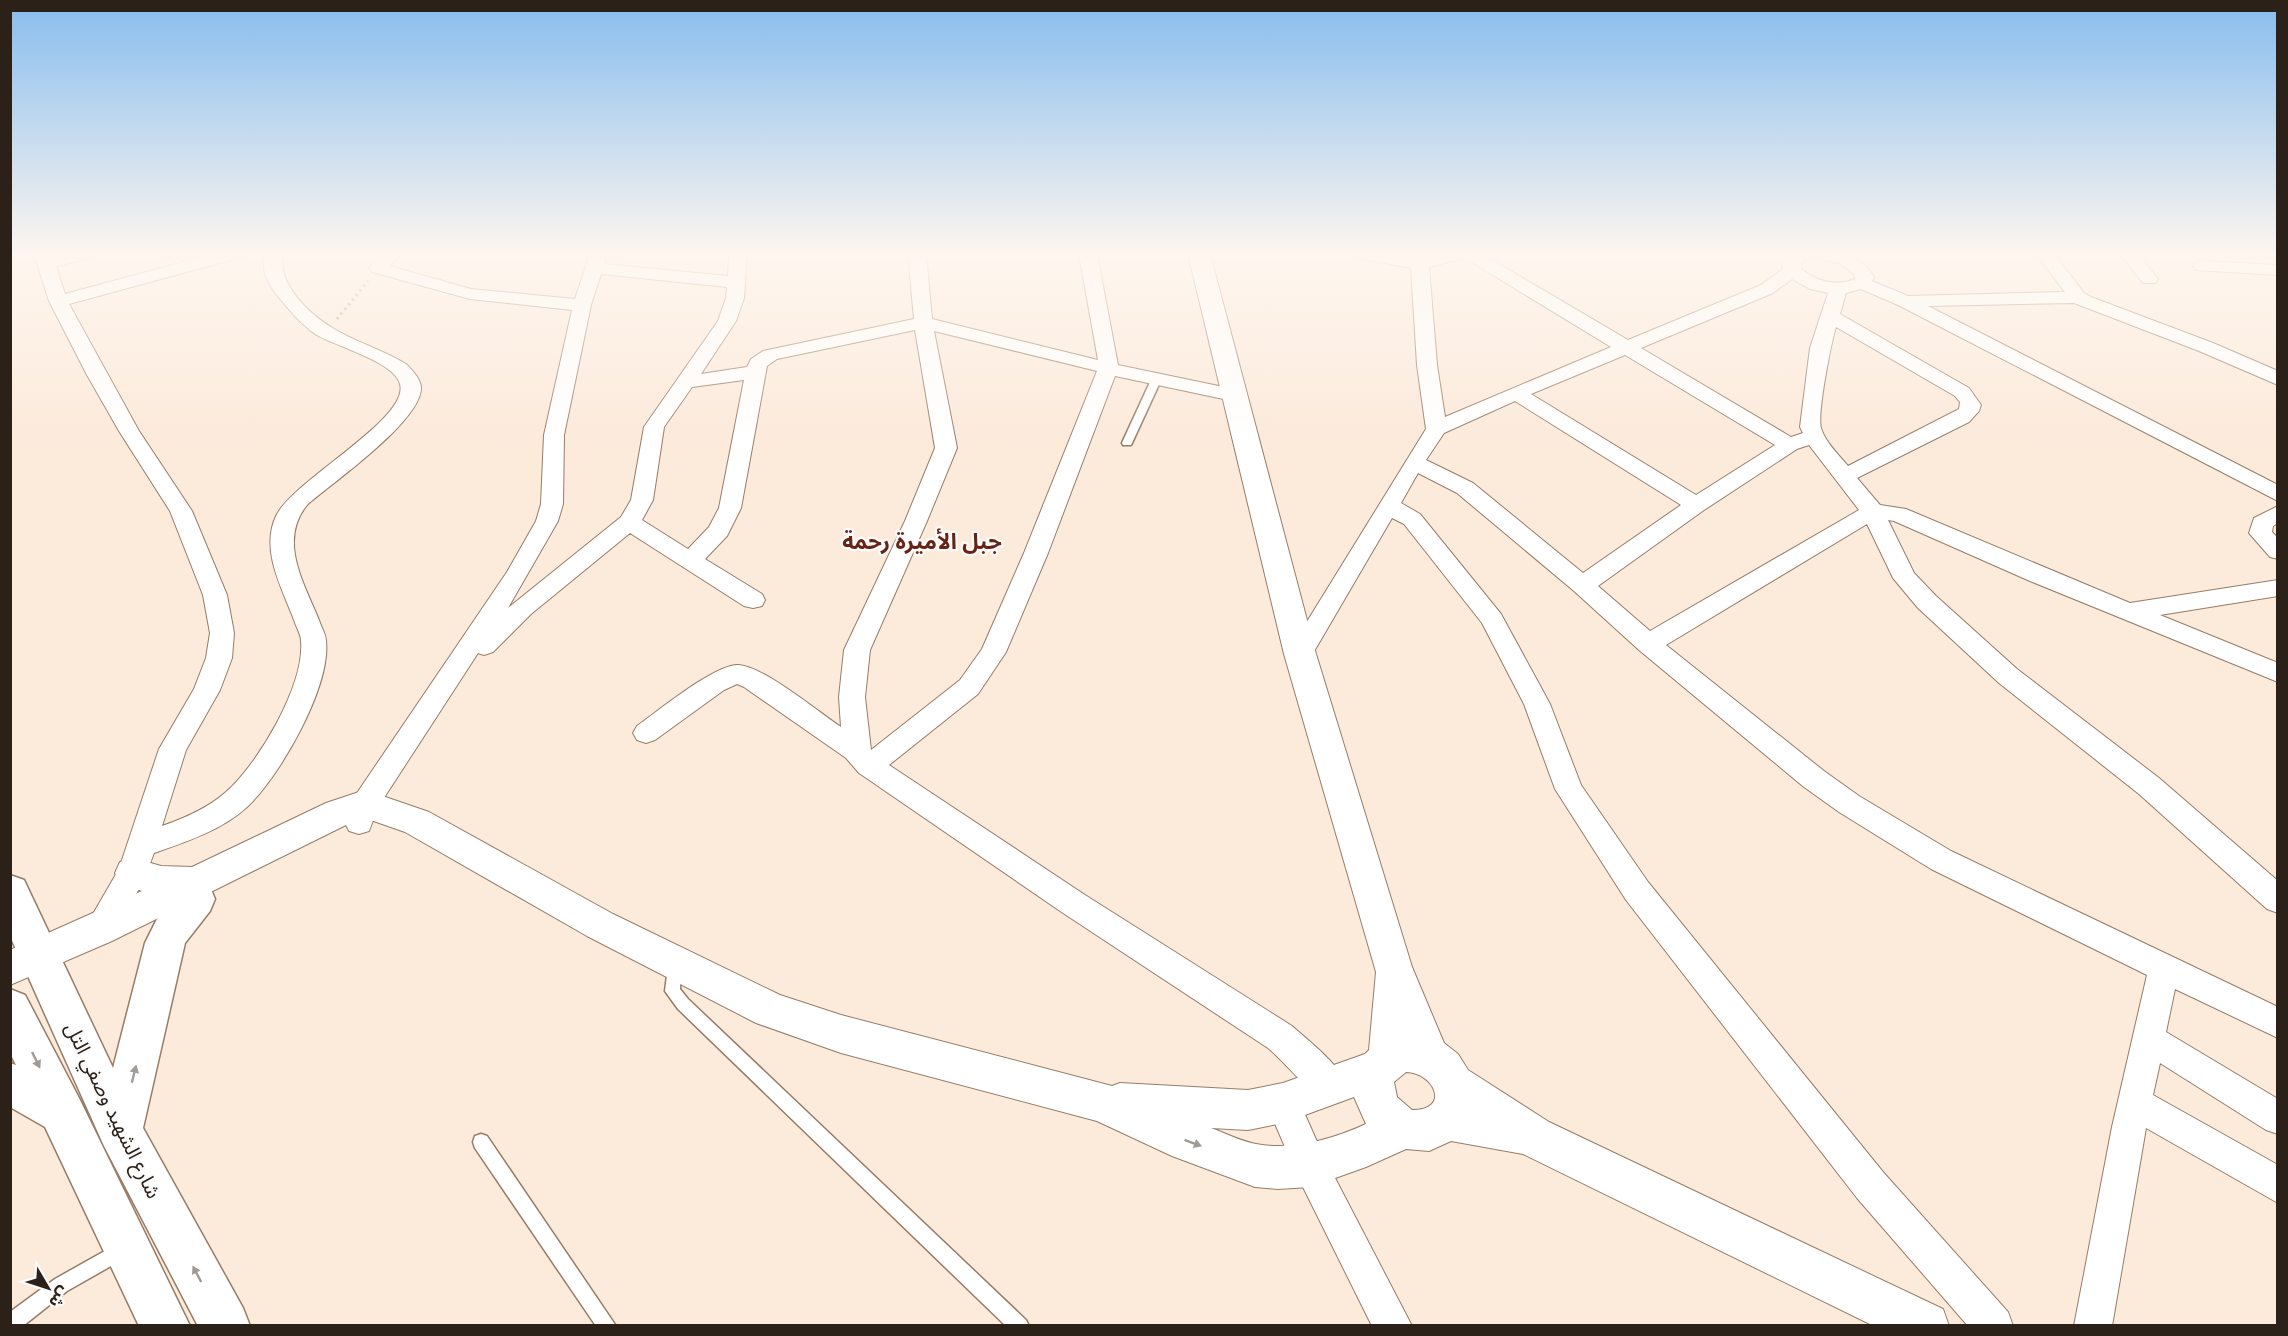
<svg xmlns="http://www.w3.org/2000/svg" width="2288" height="1336" font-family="'Golos Text','Noto Sans Arabic',sans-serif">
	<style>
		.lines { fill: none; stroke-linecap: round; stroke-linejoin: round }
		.service-casing { stroke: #977d67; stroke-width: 3 }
		.minor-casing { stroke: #977d67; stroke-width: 2 }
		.tertiary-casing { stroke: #977d67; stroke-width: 2 }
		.primary-casing { stroke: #977d67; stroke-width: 3 }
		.path { stroke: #a8998c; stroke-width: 3; stroke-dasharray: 2 4; stroke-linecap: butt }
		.service { fill: #fff; fill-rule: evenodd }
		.minor { fill: #fff; fill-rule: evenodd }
		.tertiary { fill: #fff; fill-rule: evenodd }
		.primary { fill: #fff; fill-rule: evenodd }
		.oneway { fill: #a09b97 }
		.labels { text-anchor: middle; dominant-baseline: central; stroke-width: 4.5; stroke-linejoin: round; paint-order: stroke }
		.near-street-label { font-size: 20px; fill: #2c2118; stroke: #fafafa }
		.district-label { font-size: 22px; font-weight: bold; fill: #672416; stroke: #fafafa }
	</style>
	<rect width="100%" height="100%" fill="#fceadb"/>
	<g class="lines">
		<defs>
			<path id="service" d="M 1156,377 L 1161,380 L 1132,443 L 1131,445 L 1123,445 L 1122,443 L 1151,380 Z
				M 674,959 L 679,960 L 681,965 L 680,989 L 688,999 L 1026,1320 L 1029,1326 L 1006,1326 L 678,1009 L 665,991 L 669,960 Z
				M 481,1134 L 487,1136 L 616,1326 L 596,1326 L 475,1148 L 473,1142 L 475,1136 Z
				M 119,1243 L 125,1246 L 128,1252 L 125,1258 L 67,1291 L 23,1326 L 10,1326 L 10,1312 L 55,1279 Z"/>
			<path id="minor" d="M 34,254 L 52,254 L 53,256 L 64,254 L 95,254 L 92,258 L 56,266 L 65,294 L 213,254 L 241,254 L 238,258 L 69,304 L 139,431 L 192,511 L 227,595 L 234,633 L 232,658 L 220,690 L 186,750 L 162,826 C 185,818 208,808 226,792 C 258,764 305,685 301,641 C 301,634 296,627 294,620 C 282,588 260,550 276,516 C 293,480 410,419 400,384 C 394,361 334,346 315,334 C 301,324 288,309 277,295 C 267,282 261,271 265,254 L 283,254 C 277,283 307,312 331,327 C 354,342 382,349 406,364 C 412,370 420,378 421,387 C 423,420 332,483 307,505 C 278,541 304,583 319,620 C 321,627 326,634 326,641 C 331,687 280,776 247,807 C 222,830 186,842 154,853 L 143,882 L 108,942 L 97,946 L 86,942 L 82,933 L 119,869 L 159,749 L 194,689 L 206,658 L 210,633 L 203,595 L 170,511 L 119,431 L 87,375 L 49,301 Z
				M 382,254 L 400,254 L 390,266 L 471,289 L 575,299 L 590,254 L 608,254 L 604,264 L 728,276 L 729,254 L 747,254 L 744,298 L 736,321 L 701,374 L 747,367 L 751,359 L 763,351 L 914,319 L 908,254 L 926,254 L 932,319 L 1098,360 L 1079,254 L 1097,254 L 1118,365 L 1233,389 L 1240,391 L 1243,395 L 1240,399 L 1233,401 L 1115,376 L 1048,553 L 1006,652 L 978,694 L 889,765 L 1085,895 L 1292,1026 C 1312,1044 1338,1063 1349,1088 L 1344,1099 L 1332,1104 C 1311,1096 1287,1064 1268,1048 L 1063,913 L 859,773 L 846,758 L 744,687 L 737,684 L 724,690 L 655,740 L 646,743 L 637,740 L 633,733 L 637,726 C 657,712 716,663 739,665 C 766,668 817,711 841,727 L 839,697 L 844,650 L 905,521 L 935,448 L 915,330 L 777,359 L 767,366 L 741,508 L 727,536 L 705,559 L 762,594 L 765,600 L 762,606 L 753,608 L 744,606 L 630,533 L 531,614 L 493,652 L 484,655 L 478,653 L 378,807 L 369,831 L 359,834 L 349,831 L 345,823 L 355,796 L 507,572 L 536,521 L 541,504 L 544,435 L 572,310 L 470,299 L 372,272 L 369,268 ZM 601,274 L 727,287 L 726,298 L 718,321 L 644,427 L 631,500 L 621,517 L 508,608 L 558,521 L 563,504 L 564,435 L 591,305 ZM 934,331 L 1097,371 L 1024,553 L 982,649 L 960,680 L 871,750 L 865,697 L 870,650 L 927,521 L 957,448 ZM 744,380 L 719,508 L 709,527 L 688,549 L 642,520 L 653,500 L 664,427 L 692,387 Z
				M 1355,254 L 1393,254 L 1410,257 L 1410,254 L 1428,254 L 1428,257 L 1440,254 L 1482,254 L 1628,340 L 1761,285 L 1783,269 L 1782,262 L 1789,254 C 1821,254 1856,246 1874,277 L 1872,281 L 1908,296 L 2065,292 L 2036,254 L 2054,254 L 2084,293 L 2091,297 L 2213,343 L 2278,371 L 2278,385 L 2199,351 L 2074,303 L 1928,306 L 2278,485 L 2278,501 L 1898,305 L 1861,289 L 1846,293 L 1840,314 L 1969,388 L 1981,405 L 1979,411 L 1969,422 L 1857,478 L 1880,505 L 1906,509 L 2130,603 L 2278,580 L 2278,596 L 2160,615 L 2278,663 L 2278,682 L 2030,581 L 1894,521 L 1888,520 L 1914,573 L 1936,596 L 2017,669 L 2159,778 L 2278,881 L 2278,913 L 2267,909 L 2139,794 L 1999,683 L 1918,608 L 1893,578 L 1867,524 L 1666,645 L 1824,771 L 1859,796 L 1951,851 L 2278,1007 L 2278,1038 L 2175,989 L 2166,1032 L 2278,1099 L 2278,1134 L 2266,1130 L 2160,1063 L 2153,1095 L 2278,1165 L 2278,1203 L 2146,1128 L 2112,1326 L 2074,1326 L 2112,1127 L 2147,975 L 1931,869 L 1839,812 L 1804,787 L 1639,650 L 1574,591 L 1457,493 L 1418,473 L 1401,503 L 1420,514 L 1501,614 L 1550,704 L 1581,785 L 1648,882 L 1883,1172 L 2008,1312 L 2013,1326 L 1968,1326 L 1857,1198 L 1626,900 L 1555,789 L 1524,704 L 1482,623 L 1404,524 L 1392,518 L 1309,660 L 1300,663 L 1291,660 L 1287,654 L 1426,429 L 1417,365 L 1411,268 L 1364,259 L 1358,258 ZM 1816,257 L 1841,264 L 1854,274 L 1855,279 C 1835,287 1817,281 1801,269 L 1802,261 ZM 1465,258 L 1611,347 L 1445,417 L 1437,365 L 1429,267 ZM 1792,279 L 1810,289 L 1828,293 L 1810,348 L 1800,427 L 1803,433 L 1791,437 L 1641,348 L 1773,293 ZM 1836,327 L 1955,396 L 1960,402 L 1959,409 L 1848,466 C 1839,455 1825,442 1821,428 C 1817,414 1831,343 1836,327 ZM 1625,355 L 1775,445 L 1696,495 L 1531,394 ZM 1515,401 L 1681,505 L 1583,573 L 1473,483 L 1426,460 L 1444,433 ZM 1809,445 L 1859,510 L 1650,631 L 1598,586 L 1704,510 L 1797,449 Z
				M 2120,254 L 2138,254 L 2158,279 L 2155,283 L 2143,283 Z
				M 2202,261 L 2278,265 L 2278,275 L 2196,270 L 2193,266 L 2196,262 Z
				M 2278,506 L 2278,523 L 2273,526 L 2272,532 L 2278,538 L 2278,559 L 2270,557 L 2249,533 L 2254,518 Z
				M 1283,1087 L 1295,1092 L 1322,1153 L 1412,1326 L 1372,1326 L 1298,1177 L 1266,1103 L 1271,1092 Z"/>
			<path id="tertiary" d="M 1188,254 L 1210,254 L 1316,654 L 1412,967 L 1444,1043 L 1458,1054 L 1468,1070 L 1549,1122 L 1943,1309 L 1949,1326 L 1874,1326 L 1523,1154 L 1451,1141 L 1429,1151 L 1406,1149 L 1366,1167 L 1310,1187 L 1278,1189 L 1255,1187 L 1172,1156 L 1097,1121 L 841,1053 L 756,1023 L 587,936 L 405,832 L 365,818 L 350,823 L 112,941 L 10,985 L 10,950 L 142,891 L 120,884 L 115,873 L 120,862 L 133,858 L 161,866 L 192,867 L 326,803 L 365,790 L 429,812 L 613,914 L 780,995 L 841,1015 L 1112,1086 L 1120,1083 L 1248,1090 L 1283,1083 L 1365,1054 L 1369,1050 L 1376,972 L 1284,654 ZM 1406,1072 C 1435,1073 1451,1110 1412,1110 L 1397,1097 L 1394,1082 ZM 1354,1097 L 1366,1124 C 1333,1139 1293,1151 1256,1144 C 1240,1141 1225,1133 1211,1128 L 1248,1130 L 1283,1123 Z"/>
			<path id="primary" d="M 10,875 L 24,880 L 113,1068 L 145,943 L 157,919 L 182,887 L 196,883 L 210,887 L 215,899 L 210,911 L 185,943 L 143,1128 L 243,1308 L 250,1326 L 198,1326 L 104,1146 L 10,936 Z
				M 10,989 L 25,995 L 79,1098 L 190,1326 L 139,1326 L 45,1127 L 10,1107 L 10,1063 L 16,1065 L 10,1053 Z"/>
		</defs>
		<use href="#service" class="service-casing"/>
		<use href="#minor" class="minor-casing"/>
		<use href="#tertiary" class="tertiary-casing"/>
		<use href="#primary" class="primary-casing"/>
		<path class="path" d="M 337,319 L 368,281"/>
		<use href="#service" class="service"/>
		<use href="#minor" class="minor"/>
		<use href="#tertiary" class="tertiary"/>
		<use href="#primary" class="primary"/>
	</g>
	<defs><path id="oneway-solid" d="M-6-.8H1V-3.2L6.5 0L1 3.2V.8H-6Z" transform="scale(1.5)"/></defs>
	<g class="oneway">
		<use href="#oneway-solid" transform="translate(36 1060) rotate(64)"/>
		<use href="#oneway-solid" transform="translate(134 1074) rotate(-76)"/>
		<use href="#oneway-solid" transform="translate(1193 1143) rotate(20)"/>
		<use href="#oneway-solid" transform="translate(197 1274) rotate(-118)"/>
	</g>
	<linearGradient id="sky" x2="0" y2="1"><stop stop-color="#87bcee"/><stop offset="0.58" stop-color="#fef6ef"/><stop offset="1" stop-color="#fef6ef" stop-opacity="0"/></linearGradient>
	<rect width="2288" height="441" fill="url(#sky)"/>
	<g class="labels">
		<g class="near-street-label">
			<text transform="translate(114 1110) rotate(64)">شارع الشهيد وصفي التل</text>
		</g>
		<g class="district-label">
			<text x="922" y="540">جبل الأميرة رحمة</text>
		</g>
	</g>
	<rect width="2288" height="1336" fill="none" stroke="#2c2118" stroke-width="24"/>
	<g transform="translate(48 1288) rotate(129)" stroke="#fafafa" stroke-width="4.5" paint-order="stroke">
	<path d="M0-4.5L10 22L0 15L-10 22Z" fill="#2c2118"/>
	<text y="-9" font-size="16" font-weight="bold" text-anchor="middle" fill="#2c2118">ش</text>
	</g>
</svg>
